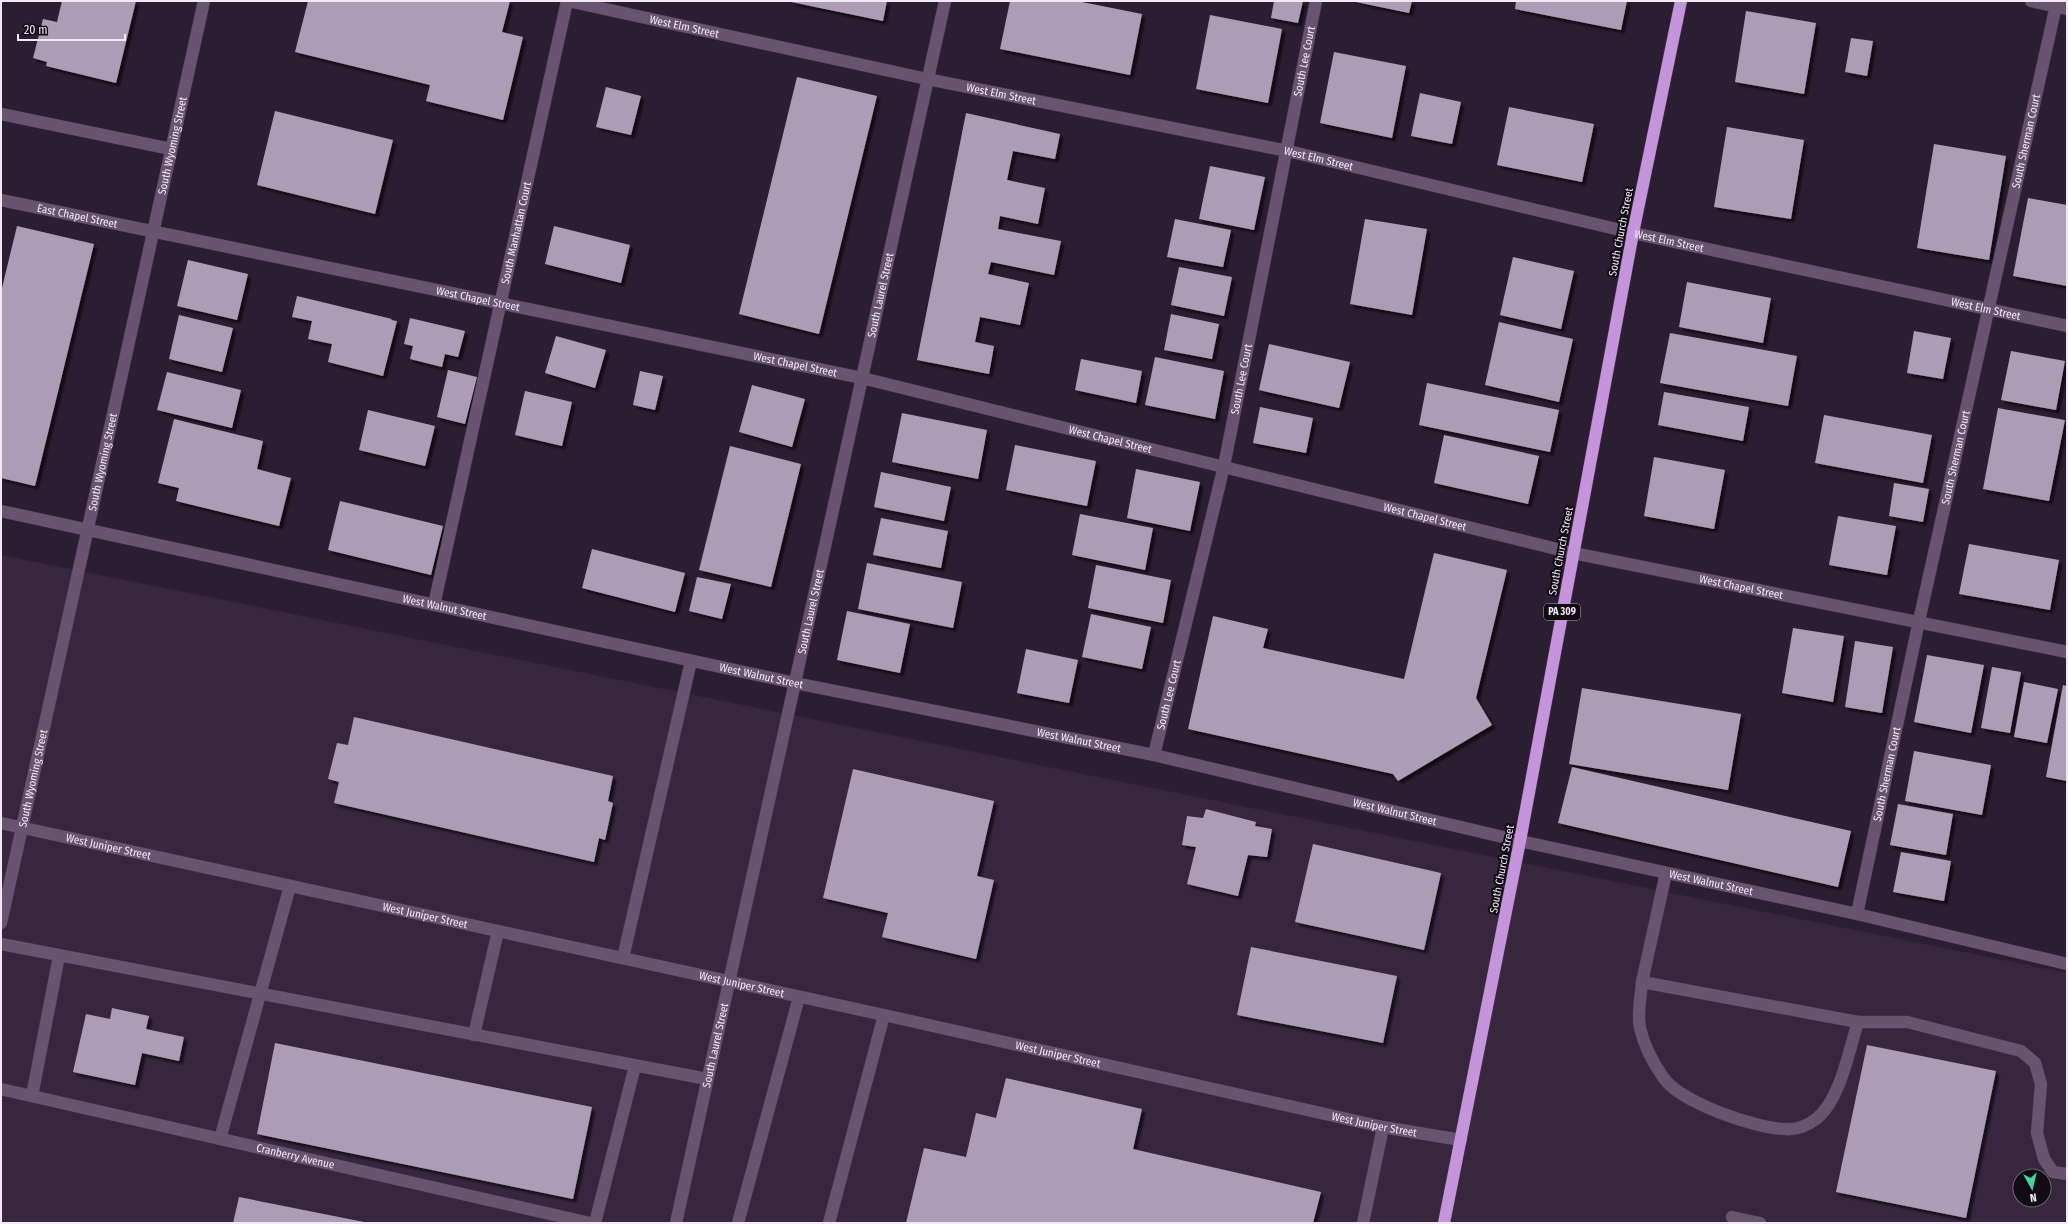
<svg xmlns="http://www.w3.org/2000/svg" width="2068" height="1224" font-family="'Fira Sans Condensed',sans-serif">
	<style>
		.built { fill: #38263f; fill-rule: evenodd }
		.building { fill: #ad9cb5; filter: url(#shadow) }
		.lines { fill: none; stroke-linecap: round; stroke-linejoin: round }
		.minor-casing { stroke: #483a4d; stroke-width: 13 }
		.highway-casing { stroke: #483a4d; stroke-width: 13 }
		.minor { stroke: #685471; stroke-width: 12 }
		.highway { stroke: #c694dc; stroke-width: 12 }
		.labels { text-anchor: middle; dominant-baseline: central; stroke-width: 4; stroke-linejoin: round; paint-order: stroke }
		.shield { fill: #110b14; stroke: #aea6b2; stroke-width: 1 }
		.shield-label { font-size: 10px; font-weight: bold; fill: #f2e9f6 }
		.street-label { font-size: 11px; fill: #f2e9f6; stroke: #110b14 }
	</style>
	<defs>
		<filter id="shadow"><feDropShadow dx="3.5" dy="3.5" stdDeviation="1" flood-color="#0009"/></filter>
	</defs>
	<rect width="100%" height="100%" fill="#2c1e32"/>
	<path class="built" d="M 1,555 L 2067,973 L 2067,1223 L 1,1223 ZM 2020,1176 L 2044,1176 L 2044,1200 L 2020,1200 Z"/>
	<path class="building" d="M 62,1 L 136,1 L 116,83 L 46,66 L 47,62 L 33,58 L 43,19 L 57,22 Z
		M 308,1 L 510,1 L 502,32 L 523,37 L 503,120 L 426,101 L 430,85 L 295,52 Z
		M 792,1 L 887,1 L 883,21 L 791,2 Z
		M 1010,1 L 1077,1 L 1142,14 L 1130,75 L 1000,49 Z
		M 1274,1 L 1303,1 L 1298,23 L 1271,18 Z
		M 1351,1 L 1412,1 L 1409,13 Z
		M 1516,1 L 1627,1 L 1621,30 L 1515,9 Z
		M 1746,11 L 1816,23 L 1804,94 L 1735,82 Z
		M 1210,15 L 1282,29 L 1268,103 L 1196,89 Z
		M 1851,38 L 1873,41 L 1867,76 L 1845,72 Z
		M 1334,52 L 1406,66 L 1392,138 L 1320,123 Z
		M 797,77 L 877,96 L 819,334 L 739,314 Z
		M 606,87 L 641,96 L 631,135 L 596,127 Z
		M 1420,93 L 1461,102 L 1452,144 L 1411,136 Z
		M 1509,107 L 1594,124 L 1582,182 L 1497,165 Z
		M 275,111 L 393,140 L 375,214 L 257,185 Z
		M 966,113 L 1060,134 L 1055,159 L 1013,151 L 1007,180 L 1045,188 L 1038,224 L 1000,216 L 998,229 L 1061,241 L 1054,275 L 991,262 L 988,274 L 1029,283 L 1020,325 L 980,317 L 975,342 L 994,346 L 989,374 L 917,360 Z
		M 1727,127 L 1804,140 L 1791,219 L 1714,207 Z
		M 1934,144 L 2006,156 L 1989,260 L 1917,248 Z
		M 1210,166 L 1265,177 L 1254,230 L 1199,219 Z
		M 2028,198 L 2067,205 L 2067,286 L 2013,276 Z
		M 1175,219 L 1231,230 L 1223,267 L 1167,257 Z
		M 1365,219 L 1427,229 L 1412,315 L 1350,304 Z
		M 17,226 L 94,244 L 35,486 L 1,478 L 1,292 Z
		M 554,226 L 630,245 L 621,283 L 545,264 Z
		M 1513,257 L 1574,271 L 1561,329 L 1500,315 Z
		M 188,260 L 248,274 L 237,320 L 177,306 Z
		M 1179,267 L 1232,277 L 1224,316 L 1171,305 Z
		M 1687,282 L 1771,298 L 1763,343 L 1679,327 Z
		M 297,296 L 392,319 L 391,320 L 397,321 L 383,376 L 328,362 L 332,344 L 308,339 L 312,321 L 292,317 Z
		M 1171,314 L 1219,324 L 1212,359 L 1164,350 Z
		M 179,315 L 233,328 L 222,372 L 169,359 Z
		M 410,318 L 465,331 L 458,357 L 445,354 L 442,367 L 410,359 L 413,346 L 404,344 Z
		M 1499,322 L 1573,339 L 1559,402 L 1485,385 Z
		M 1914,331 L 1951,338 L 1943,379 L 1907,373 Z
		M 1670,333 L 1797,356 L 1788,406 L 1660,383 Z
		M 556,336 L 606,350 L 595,388 L 545,373 Z
		M 1269,344 L 1350,362 L 1339,408 L 1259,390 Z
		M 2011,351 L 2065,361 L 2056,410 L 2001,400 Z
		M 1155,357 L 1224,371 L 1215,419 L 1145,405 Z
		M 1081,359 L 1142,371 L 1136,403 L 1075,390 Z
		M 448,370 L 477,377 L 465,424 L 437,417 Z
		M 640,371 L 663,376 L 655,410 L 633,405 Z
		M 167,372 L 241,390 L 232,428 L 157,410 Z
		M 1427,383 L 1559,410 L 1550,452 L 1419,425 Z
		M 752,385 L 805,399 L 792,447 L 739,432 Z
		M 525,391 L 572,402 L 562,446 L 515,435 Z
		M 1664,392 L 1749,407 L 1743,441 L 1658,425 Z
		M 1260,407 L 1313,418 L 1306,453 L 1253,443 Z
		M 1998,408 L 2065,420 L 2049,501 L 1983,489 Z
		M 368,410 L 435,426 L 425,466 L 359,450 Z
		M 902,413 L 987,430 L 978,479 L 892,462 Z
		M 1824,415 L 1932,435 L 1923,483 L 1815,463 Z
		M 174,419 L 263,441 L 257,469 L 291,478 L 279,526 L 176,501 L 179,488 L 158,483 Z
		M 1444,435 L 1539,456 L 1528,504 L 1434,483 Z
		M 1015,445 L 1096,461 L 1087,506 L 1006,490 Z
		M 730,446 L 801,464 L 771,587 L 699,570 Z
		M 1654,457 L 1725,470 L 1714,529 L 1644,516 Z
		M 1136,469 L 1200,482 L 1190,531 L 1127,518 Z
		M 881,472 L 951,487 L 944,521 L 874,507 Z
		M 1894,483 L 1929,489 L 1923,522 L 1889,516 Z
		M 340,501 L 443,526 L 431,575 L 328,550 Z
		M 1080,514 L 1153,528 L 1145,570 L 1072,555 Z
		M 1838,516 L 1896,526 L 1887,575 L 1829,565 Z
		M 881,518 L 948,531 L 941,568 L 873,555 Z
		M 1969,544 L 2059,560 L 2050,610 L 1959,594 Z
		M 592,549 L 685,573 L 675,612 L 582,588 Z
		M 1434,553 L 1507,570 L 1476,698 L 1492,725 L 1398,781 L 1393,774 L 1188,729 L 1213,616 L 1268,629 L 1263,648 L 1404,679 Z
		M 867,563 L 962,582 L 953,628 L 858,609 Z
		M 1096,565 L 1171,580 L 1163,623 L 1088,608 Z
		M 697,577 L 731,584 L 722,619 L 689,611 Z
		M 847,611 L 910,624 L 900,673 L 837,660 Z
		M 1091,614 L 1151,627 L 1142,669 L 1082,657 Z
		M 1793,628 L 1844,636 L 1833,702 L 1782,693 Z
		M 1855,641 L 1893,647 L 1882,713 L 1845,707 Z
		M 1026,649 L 1078,660 L 1069,703 L 1017,693 Z
		M 1927,655 L 1984,665 L 1971,733 L 1914,722 Z
		M 1992,667 L 2021,672 L 2010,733 L 1981,728 Z
		M 2024,682 L 2058,689 L 2047,743 L 2014,737 Z
		M 2063,685 L 2067,686 L 2067,781 L 2046,777 Z
		M 1582,688 L 1741,714 L 1728,790 L 1569,764 Z
		M 354,717 L 613,776 L 608,801 L 613,803 L 605,840 L 599,838 L 594,862 L 334,803 L 339,782 L 328,779 L 337,743 L 348,745 Z
		M 1914,751 L 1991,765 L 1982,815 L 1905,801 Z
		M 1572,767 L 1851,831 L 1838,887 L 1558,823 Z
		M 853,769 L 994,801 L 977,876 L 994,880 L 976,959 L 882,937 L 888,913 L 823,898 Z
		M 1898,804 L 1953,814 L 1946,855 L 1890,845 Z
		M 1206,809 L 1256,822 L 1255,826 L 1272,829 L 1267,857 L 1248,855 L 1238,896 L 1187,884 L 1196,847 L 1182,845 L 1187,816 L 1203,818 Z
		M 1313,844 L 1441,873 L 1424,950 L 1295,922 Z
		M 1901,852 L 1951,861 L 1944,901 L 1893,892 Z
		M 1251,947 L 1397,976 L 1383,1043 L 1237,1015 Z
		M 112,1008 L 149,1016 L 146,1029 L 184,1037 L 179,1061 L 142,1053 L 135,1085 L 73,1072 L 86,1014 L 110,1019 Z
		M 275,1043 L 592,1107 L 573,1199 L 257,1134 Z
		M 1867,1045 L 1996,1071 L 1966,1218 L 1836,1192 Z
		M 1006,1078 L 1142,1109 L 1133,1149 L 1321,1192 L 1313,1223 L 906,1223 L 924,1148 L 966,1157 L 976,1113 L 996,1118 Z
		M 239,1197 L 364,1222 L 364,1223 L 233,1223 Z"/>
	<g class="lines">
		<defs>
			<g id="minor">
				<path id="s1" d="M 568,1 L 927,79 L 1288,151 L 1633,233 L 2067,326"/>
				<path d="M 2031,1 L 2067,9"/>
				<path d="M 1,114 L 171,149"/>
				<path id="s2" d="M 1,200 L 862,378 L 1573,553 L 2067,652"/>
				<path id="s3" d="M 1,511 L 795,683 L 1154,755 L 1520,841 L 1857,914 L 2067,964"/>
				<path id="s4" d="M 434,605 L 567,1"/>
				<path id="s5" d="M 1154,755 L 1224,466 L 1316,1"/>
				<path id="s6" d="M 1,823 L 884,1015 L 1383,1127 L 1461,1140"/>
				<path d="M 1666,873 L 1642,982 L 1858,1022 L 1907,1022 L 2021,1051 L 2035,1063 L 2041,1084 L 2037,1133 L 2044,1159 L 2053,1172 L 2067,1174"/>
				<path id="s7" d="M 1857,914 L 1919,621 L 2057,1"/>
				<path id="s8" d="M 1,923 L 204,1"/>
				<path d="M 1,944 L 707,1079"/>
				<path d="M 623,958 L 691,661"/>
				<path d="M 1642,982 C 1641,996 1637,1014 1640,1028 C 1644,1045 1653,1063 1663,1077 C 1679,1102 1756,1129 1786,1129 C 1797,1130 1808,1125 1816,1119 C 1840,1101 1849,1050 1858,1022"/>
				<path d="M 474,1035 L 498,931"/>
				<path id="s9" d="M 1,1089 L 590,1223"/>
				<path d="M 32,1096 L 59,956"/>
				<path d="M 220,1139 L 290,886"/>
				<path d="M 1732,1217 L 1760,1223"/>
				<path d="M 595,1223 L 635,1066"/>
				<path id="s10" d="M 676,1223 L 945,1"/>
				<path d="M 738,1223 L 799,997"/>
				<path d="M 829,1223 L 884,1015"/>
				<path d="M 1363,1223 L 1383,1127"/>
			</g>
			<path id="highway" d="M 1444,1223 L 1520,841 L 1633,233 L 1681,1"/>
		</defs>
		<use href="#minor" class="minor-casing"/>
		<use href="#highway" class="highway-casing"/>
		<use href="#minor" class="minor"/>
		<use href="#highway" class="highway"/>
	</g>
	<g class="labels">
		<rect class="shield" x="1544" y="604" width="36" height="16" rx="3"/>
		<g class="shield-label">
			<text x="1562" y="612">PA 309</text>
		</g>
		<g class="street-label">
			<text stroke="none"><textPath href="#s1" startOffset="119">West Elm Street</textPath></text>
			<text stroke="none"><textPath href="#s5" startOffset="710">South Lee Court</textPath></text>
			<text stroke="none"><textPath href="#s1" startOffset="443">West Elm Street</textPath></text>
			<text stroke="none"><textPath href="#s7" startOffset="791">South Sherman Court</textPath></text>
			<text stroke="none"><textPath href="#s8" startOffset="796">South Wyoming Street</textPath></text>
			<text stroke="none"><textPath href="#s1" startOffset="767">West Elm Street</textPath></text>
			<text stroke="none"><textPath href="#s2" startOffset="78">East Chapel Street</textPath></text>
			<text transform="translate(1621 232) rotate(-79)">South Church Street</text>
			<text stroke="none"><textPath href="#s4" startOffset="381">South Manhattan Court</textPath></text>
			<text stroke="none"><textPath href="#s1" startOffset="1127">West Elm Street</textPath></text>
			<text stroke="none"><textPath href="#s10" startOffset="950">South Laurel Street</textPath></text>
			<text stroke="none"><textPath href="#s2" startOffset="487">West Chapel Street</textPath></text>
			<text stroke="none"><textPath href="#s1" startOffset="1451">West Elm Street</textPath></text>
			<text stroke="none"><textPath href="#s2" startOffset="811">West Chapel Street</textPath></text>
			<text stroke="none"><textPath href="#s5" startOffset="386">South Lee Court</textPath></text>
			<text stroke="none"><textPath href="#s2" startOffset="1135">West Chapel Street</textPath></text>
			<text stroke="none"><textPath href="#s7" startOffset="467">South Sherman Court</textPath></text>
			<text stroke="none"><textPath href="#s8" startOffset="472">South Wyoming Street</textPath></text>
			<text stroke="none"><textPath href="#s2" startOffset="1459">West Chapel Street</textPath></text>
			<text transform="translate(1561 551) rotate(-79)">South Church Street</text>
			<text stroke="none"><textPath href="#s2" startOffset="1783">West Chapel Street</textPath></text>
			<text stroke="none"><textPath href="#s3" startOffset="454">West Walnut Street</textPath></text>
			<text stroke="none"><textPath href="#s10" startOffset="626">South Laurel Street</textPath></text>
			<text stroke="none"><textPath href="#s3" startOffset="778">West Walnut Street</textPath></text>
			<text stroke="none"><textPath href="#s5" startOffset="62">South Lee Court</textPath></text>
			<text stroke="none"><textPath href="#s3" startOffset="1102">West Walnut Street</textPath></text>
			<text stroke="none"><textPath href="#s7" startOffset="143">South Sherman Court</textPath></text>
			<text stroke="none"><textPath href="#s8" startOffset="148">South Wyoming Street</textPath></text>
			<text stroke="none"><textPath href="#s3" startOffset="1426">West Walnut Street</textPath></text>
			<text stroke="none"><textPath href="#s6" startOffset="110">West Juniper Street</textPath></text>
			<text transform="translate(1502 869) rotate(-79)">South Church Street</text>
			<text stroke="none"><textPath href="#s3" startOffset="1750">West Walnut Street</textPath></text>
			<text stroke="none"><textPath href="#s6" startOffset="434">West Juniper Street</textPath></text>
			<text stroke="none"><textPath href="#s6" startOffset="758">West Juniper Street</textPath></text>
			<text stroke="none"><textPath href="#s10" startOffset="182">South Laurel Street</textPath></text>
			<text stroke="none"><textPath href="#s6" startOffset="1082">West Juniper Street</textPath></text>
			<text stroke="none"><textPath href="#s6" startOffset="1406">West Juniper Street</textPath></text>
			<text stroke="none"><textPath href="#s9" startOffset="302">Cranberry Avenue</textPath></text>
		</g>
	</g>
	<rect width="2068" height="1224" fill="none" stroke="#f2e9f6" stroke-width="4"/>
	<g transform="translate(2032 1188) rotate(172)"><circle r="19" fill="#110b14" stroke="#6b646e"/>
	<path d="M0-3L7 15L0 10L-7 15Z" fill="#42d4a1"/>
	<text y="-6" font-size="11" font-weight="bold" text-anchor="middle" fill="#f2e9f6">N</text>
	</g>
	<path d="M18 34v6h107v-6" fill="none" stroke="#f2e9f6" stroke-width="2"/>
	<text x="24" y="34" font-size="12" fill="#f2e9f6" stroke="#110b14" stroke-width="3" paint-order="stroke">20 m</text>
</svg>
